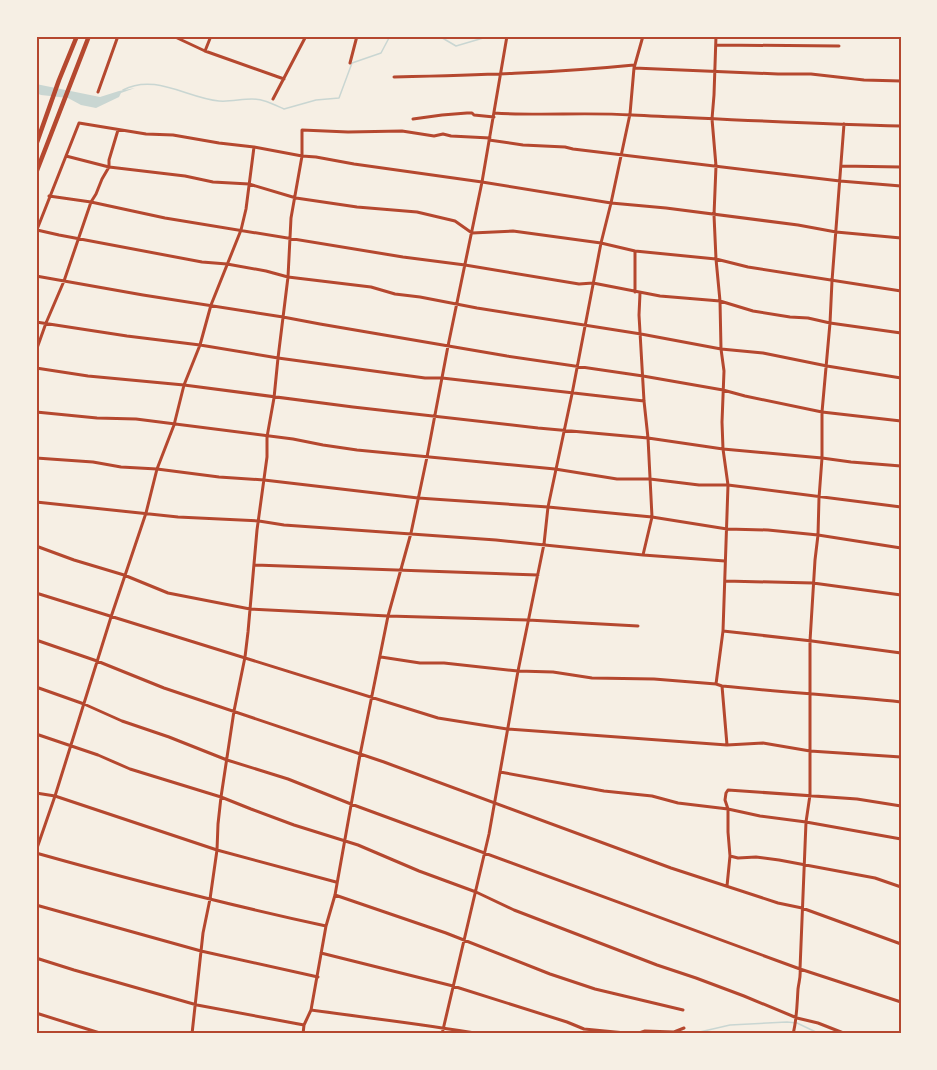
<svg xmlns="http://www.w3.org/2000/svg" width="937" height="1070" font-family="Mulish,sans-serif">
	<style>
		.water { fill: #c9d6d2 }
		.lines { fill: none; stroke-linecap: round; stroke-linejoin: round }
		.stream { stroke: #c9d6d2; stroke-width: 1.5 }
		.minor { stroke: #b5482f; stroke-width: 3 }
		.trunk { stroke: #b5482f; stroke-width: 4.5 }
		.neatline { fill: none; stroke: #b5482f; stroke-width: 2 }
	</style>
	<rect width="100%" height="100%" fill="#f6efe4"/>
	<path class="water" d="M 36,84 L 100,97 L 119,91 L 135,88 L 121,93 L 119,97 L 96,108 L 81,105 L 68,98 L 41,95 L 36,93 Z"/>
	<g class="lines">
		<path class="stream" d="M 439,36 L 456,46 L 490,36
			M 123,90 C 155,73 187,98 219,101 C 230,102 241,99 252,99 C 264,99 273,104 284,109 L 316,100 L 339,98 L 352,63 L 381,53 L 390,36
			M 691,1034 L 730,1025 L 787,1022 L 797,1023 L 820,1034"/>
		<path class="minor" d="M 173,36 L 205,51 L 284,79
			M 716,45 L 839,46
			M 205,51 L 211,36
			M 350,63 L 357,36
			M 634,68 L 778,74 L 811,74 L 864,80 L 901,81
			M 394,77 C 475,75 555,73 634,65
			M 98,92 L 118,36
			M 273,99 L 306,36
			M 494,113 C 540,116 586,112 632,115 C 721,119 811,124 901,126
			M 413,119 L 442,115 L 467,113 L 472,113 L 474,115 L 494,117
			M 489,140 L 523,145 L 565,147 L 573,149 L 840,181 L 901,186
			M 66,156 L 109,167 L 185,176 L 213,182 L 249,184 L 296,198 L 357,207 L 417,212 L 455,221 L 472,233 L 513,231 L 601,243 L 635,251 L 716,259 L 748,267 L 901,291
			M 841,166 L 901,167
			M 49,196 L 91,202 L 165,218 L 403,257 L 465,265 L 579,284 L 593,283 L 660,296 L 720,301 L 753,311 L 790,317 L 808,318 L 830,323 L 901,333
			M 37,230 L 59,235 L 202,262 L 227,264 L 266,271 L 288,277 L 371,287 L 395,294 L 420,297 L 477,308 L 641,334 L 721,349 L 763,353 L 827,366 L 901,378
			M 36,232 L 79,123 L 146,134 L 173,135 L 219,143 L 254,147 L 302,156 L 316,157 L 354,164 L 482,182 L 611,203 L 666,208 L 798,225 L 836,232 L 901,238
			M 635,252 L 635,292
			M 36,276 L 143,295 L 283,317 L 320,324 L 507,356 L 643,376 L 723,390 L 745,396 L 822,412 L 901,421
			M 640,293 L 639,315 L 644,401 L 648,438 L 652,517 L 643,555
			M 36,322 L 127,336 L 200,345 L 278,358 L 425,378 L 442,378 L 644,401
			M 36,351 L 46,323 L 64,281 L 91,202 L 96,194 L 102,179 L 109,167 L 109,160 L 118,130
			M 36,368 L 88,376 L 184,385 L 353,407 L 538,428 L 648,438 L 723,449 L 822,458 L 851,462 L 901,466
			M 36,412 L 97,418 L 136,419 L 293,439 L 323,445 L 357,450 L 555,469 L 617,479 L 650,479 L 699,485 L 728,485 L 901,507
			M 36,458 L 93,462 L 121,467 L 157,469 L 219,477 L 264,480 L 418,498 L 548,507 L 652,517 L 727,529 L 768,530 L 818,535 L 901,548
			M 36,502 L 178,517 L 259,521 L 284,525 L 496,540 L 643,555 L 725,561
			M 36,546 L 74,560 L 124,575 L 168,593 L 250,609 L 388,616 L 528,620 L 638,626
			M 255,565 L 538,575
			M 725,581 L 813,583 L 901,595
			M 36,593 L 438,718 L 507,729 L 727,745 L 763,743 L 810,751 L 901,757
			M 723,631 L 812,641 L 901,653
			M 36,640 L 97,661 L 164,688 L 384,762 L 671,868 L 778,903 L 802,908 L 901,944
			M 381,657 L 420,663 L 444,663 L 518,671 L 553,672 L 592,678 L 654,679 L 716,684 L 722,686 C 782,692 842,696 901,702
			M 716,684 L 723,631 L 728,485 L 723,449 L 722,422 L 724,371 L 721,349 L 720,301 L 716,259 L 714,215 L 716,166 L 712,119 L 714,95 L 716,36
			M 722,686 L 727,745
			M 36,687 L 84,704 L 122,721 L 169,737 L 227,760 L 288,779 L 351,804 L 800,969 L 901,1002
			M 36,734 L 98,755 L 130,769 L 221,797 L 251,809 L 294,825 L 358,845 L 419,871 L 476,892 L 514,910 L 657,965 L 696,978 L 744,996 L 797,1018 L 818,1023 L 846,1034
			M 500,772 L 604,791 L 652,796 L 678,803 L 728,809 L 760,816 L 806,822 L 901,839
			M 36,793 L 55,796 L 217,850 L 336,882
			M 36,851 L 55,796 L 111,617 L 146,513 L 157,469 L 174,425 L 184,385 L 200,345 L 211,305 L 241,230 L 246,209 L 254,147
			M 36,853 C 132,880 229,905 326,926
			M 730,856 L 738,858 L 756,857 L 779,860 L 875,878 L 901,887
			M 727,886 L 730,856 L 728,832 L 728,809 L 725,800 L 726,793 L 728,790 L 857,799 L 901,806
			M 335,895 L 446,933 L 550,974 L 595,989 L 683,1010
			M 36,905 L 201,951 L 318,977
			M 321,953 L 453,986 L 567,1022 L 584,1029 L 636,1034 L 645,1031 L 674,1032 L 684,1028
			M 36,958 L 74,970 L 197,1005 L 304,1025
			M 311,1010 C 367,1018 424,1024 480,1034
			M 36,1013 L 103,1034
			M 192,1034 L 203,933 L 210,899 L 217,850 L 218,824 L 221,797 L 234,711 L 245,657 L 248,632 L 257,530 L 267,457 L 267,437 L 274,398 L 278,358 L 288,277 L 291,218 L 302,156 L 302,130 L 348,132 L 402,131 L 434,136 L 443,134 L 451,136 L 490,138
			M 303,1034 L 304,1025 L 311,1010 L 326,926 L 335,895 L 360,755 L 388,616 L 411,533 L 427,457 L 448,346 L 482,182 L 507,36
			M 442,1034 L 489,834 L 518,671 L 544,544 L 548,507 L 572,394 L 601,243 L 611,203 L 630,114 L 634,68 L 643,36
			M 793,1034 C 797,1019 797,1004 798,989 C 799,981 801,976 800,969 L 806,822 L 810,795 L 810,641 L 815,560 L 818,535 L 819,498 L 822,458 L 822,412 L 830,323 L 832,281 L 844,124"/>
		<path class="trunk" d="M 36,145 L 59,80 L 77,36
			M 36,173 L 89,36"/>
	</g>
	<rect width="937" height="1070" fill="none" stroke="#f6efe4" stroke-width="75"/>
	<rect x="38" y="38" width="862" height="994" class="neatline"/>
</svg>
